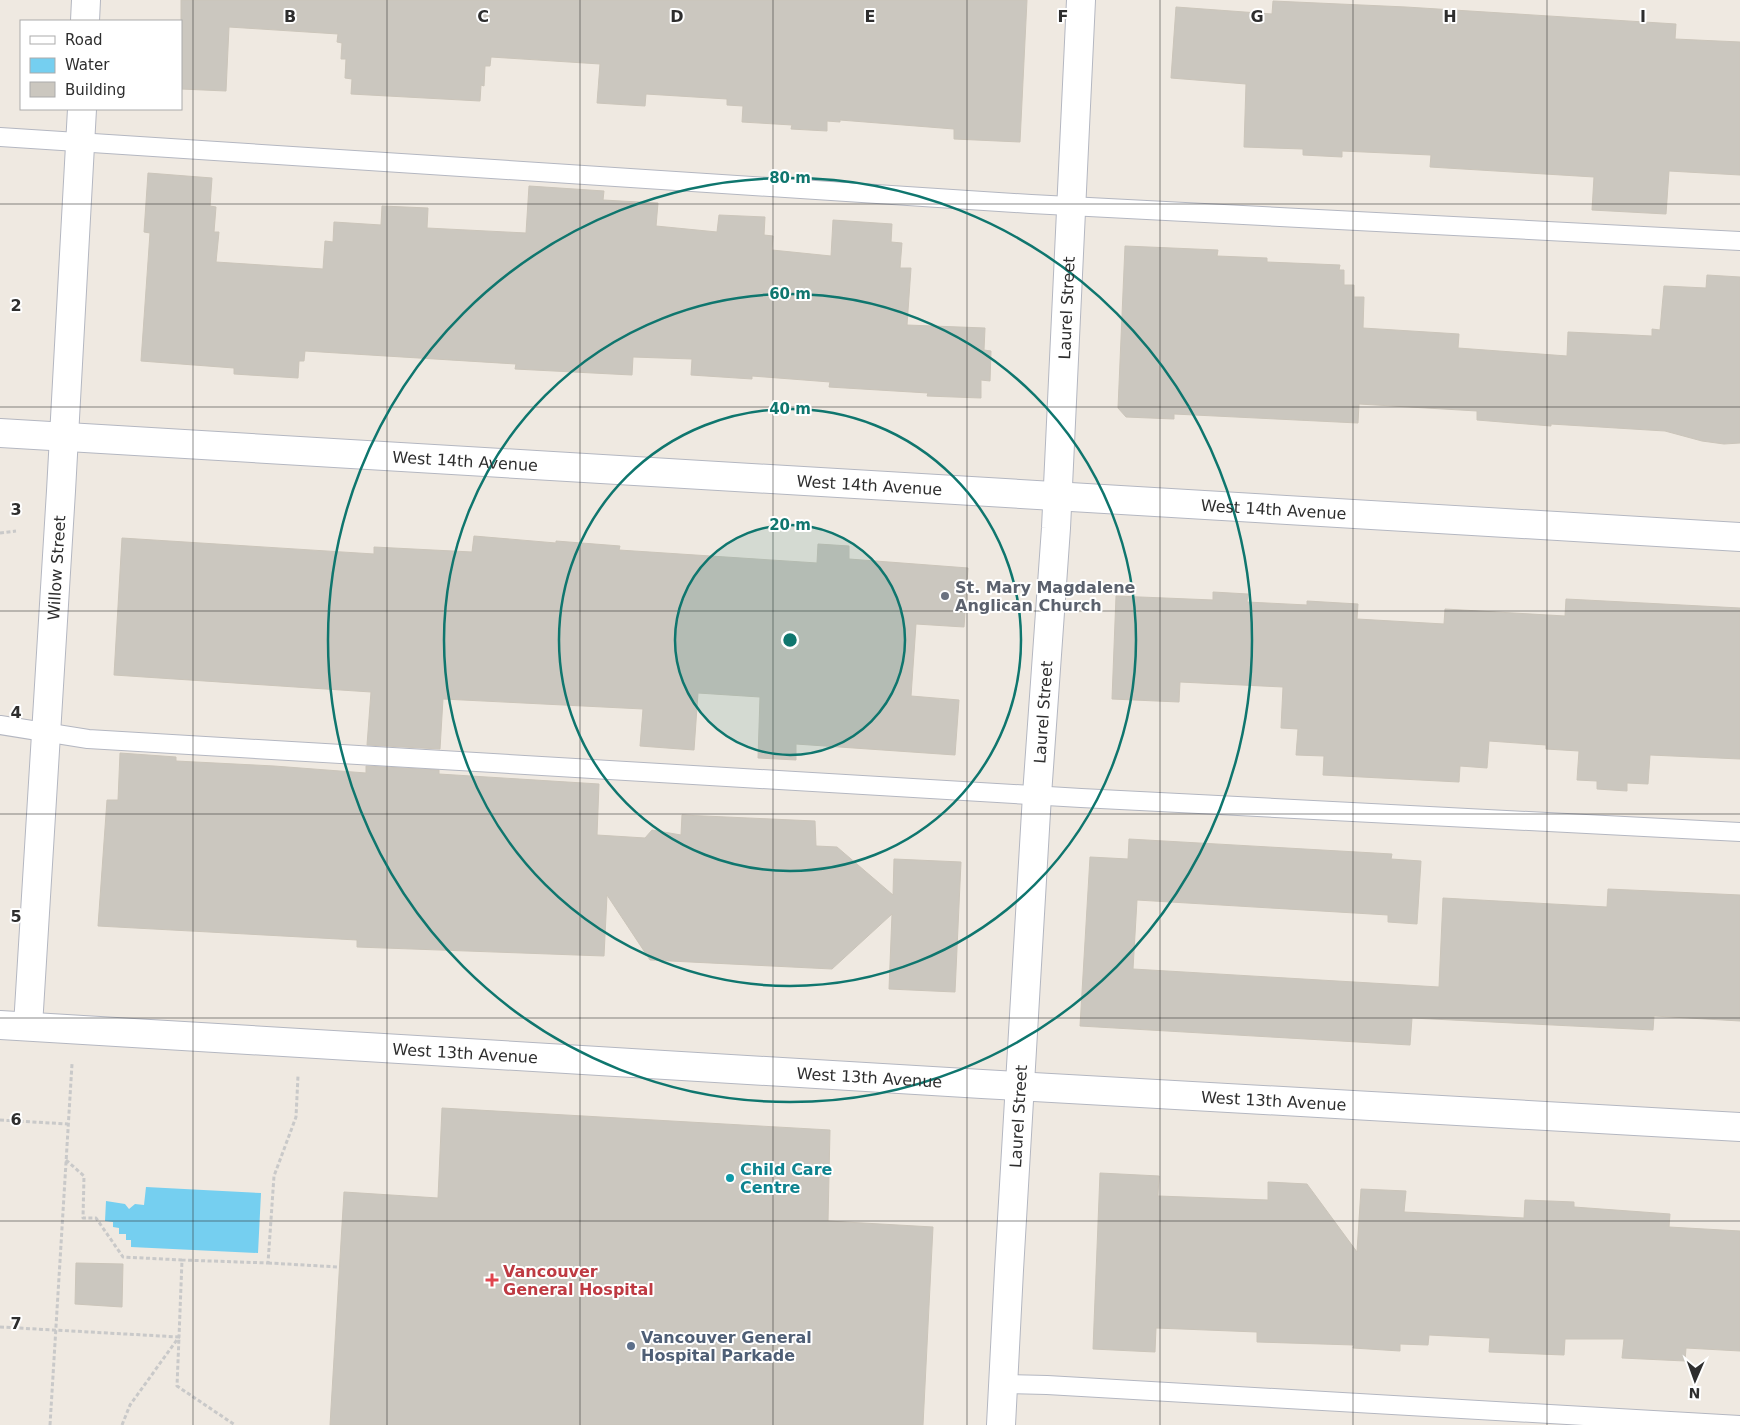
<svg xmlns="http://www.w3.org/2000/svg" width="1740" height="1425" font-family="'DejaVu Sans',sans-serif">
	<style>
		.water { fill: #75cff0 }
		.building { fill: #cbc7bf; stroke: #cbc5ba }
		.lines { fill: none; stroke-linecap: round; stroke-linejoin: round }
		.service-casing { stroke: #b4b7c1; stroke-width: 20 }
		.minor-casing { stroke: #b4b7c1; stroke-width: 30 }
		.path { stroke: #c9c9c9; stroke-width: 3; stroke-dasharray: 4 2.5; stroke-linecap: butt }
		.service { stroke: #fff; stroke-width: 18 }
		.minor { stroke: #fff; stroke-width: 28 }
		.grid { fill: none; stroke: #2e2e2e; stroke-width: 1; stroke-opacity: 0.55 }
		.ring { fill: none; stroke: #0f766e; stroke-width: 2.5 }
		.worship-dot { fill: #6b7280; stroke: #fff; stroke-width: 2 }
		.culture-dot { fill: #0f9aa8; stroke: #fff; stroke-width: 2 }
		.health-dot { fill: #e0444e; stroke: #fff; stroke-width: 2 }
		.service-dot { fill: #5c6f8a; stroke: #fff; stroke-width: 2 }
		.labels { text-anchor: middle; dominant-baseline: central; stroke-width: 4; stroke-linejoin: round; paint-order: stroke }
		.street-label { font-size: 16px; fill: #2e2e2e; stroke: #fff }
		.worship-label { font-size: 16px; font-weight: bold; fill: #5b616d; stroke: #fff; text-anchor: start }
		.culture-label { font-size: 16px; font-weight: bold; fill: #0d838f; stroke: #fff; text-anchor: start }
		.health-label { font-size: 16px; font-weight: bold; fill: #be3a42; stroke: #fff; text-anchor: start }
		.service-label { font-size: 16px; font-weight: bold; fill: #4e5e75; stroke: #fff; text-anchor: start }
		.grid-label { font-size: 16px; text-anchor: middle; font-weight: bold; fill: #2e2e2e; stroke: #fff; stroke-width: 4; stroke-linejoin: round; paint-order: stroke }
		.centre { fill: #0f766e; stroke: #fff; stroke-width: 2.5 }
		.ring-label { font-size: 15px; text-anchor: middle; font-weight: bold; fill: #0f766e; stroke: #fff; stroke-width: 4; stroke-linejoin: round; paint-order: stroke }
	</style>
	<rect width="100%" height="100%" fill="#efe9e1"/>
	<path class="water" d="M 146,1187 L 261,1193 L 258,1253 L 131,1247 L 131,1240 L 126,1240 L 126,1234 L 119,1234 L 119,1228 L 113,1227 L 113,1222 L 105,1221 L 106,1201 L 125,1204 L 129,1209 L 135,1204 L 144,1205 Z"/>
	<path class="building" d="M 181,0 L 1027,0 L 1020,142 L 954,139 L 954,129 L 840,120 L 840,122 L 827,121 L 827,131 L 791,129 L 792,125 L 742,122 L 743,106 L 727,105 L 727,99 L 646,94 L 645,106 L 597,103 L 600,64 L 491,57 L 490,66 L 485,66 L 484,86 L 481,85 L 480,101 L 351,94 L 352,79 L 345,78 L 346,59 L 341,59 L 342,43 L 337,42 L 338,34 L 229,27 L 226,91 L 181,89 Z
		M 1273,1 L 1406,7 L 1676,24 L 1675,39 L 1740,42 L 1740,175 L 1669,171 L 1666,214 L 1592,210 L 1594,177 L 1430,167 L 1431,155 L 1342,151 L 1342,157 L 1303,155 L 1303,149 L 1244,147 L 1246,84 L 1171,78 L 1176,7 L 1272,14 Z
		M 148,173 L 212,178 L 210,206 L 216,207 L 214,232 L 219,232 L 216,262 L 323,269 L 325,241 L 333,242 L 334,222 L 381,225 L 382,206 L 428,208 L 427,228 L 526,233 L 529,186 L 604,191 L 603,200 L 658,203 L 656,226 L 717,232 L 719,215 L 765,217 L 764,235 L 773,236 L 772,250 L 831,256 L 833,220 L 892,224 L 891,242 L 902,243 L 900,268 L 911,268 L 907,325 L 985,328 L 984,350 L 991,351 L 990,381 L 981,380 L 981,398 L 927,396 L 928,393 L 829,387 L 830,382 L 752,376 L 752,379 L 691,375 L 692,359 L 633,357 L 632,375 L 515,369 L 516,364 L 305,351 L 304,361 L 299,361 L 298,378 L 234,374 L 234,368 L 141,361 L 150,233 L 144,232 Z
		M 1125,246 L 1218,250 L 1217,256 L 1267,258 L 1267,262 L 1340,265 L 1339,270 L 1344,270 L 1344,285 L 1354,285 L 1354,297 L 1364,297 L 1363,328 L 1459,334 L 1458,348 L 1567,356 L 1568,332 L 1652,336 L 1652,329 L 1660,330 L 1664,286 L 1706,288 L 1707,275 L 1740,277 L 1740,443 L 1724,444 L 1702,441 L 1665,431 L 1551,424 L 1551,426 L 1477,420 L 1477,411 L 1359,404 L 1358,423 L 1174,414 L 1174,419 L 1126,417 L 1118,408 Z
		M 474,536 L 556,543 L 556,541 L 620,546 L 619,550 L 817,563 L 818,544 L 849,546 L 849,559 L 968,568 L 964,627 L 916,624 L 911,696 L 959,700 L 955,755 L 796,744 L 796,760 L 758,758 L 760,697 L 698,693 L 694,750 L 640,746 L 643,709 L 443,699 L 440,749 L 367,745 L 371,692 L 114,675 L 122,538 L 374,554 L 374,547 L 472,552 Z
		M 1213,592 L 1248,594 L 1247,602 L 1307,605 L 1307,601 L 1358,604 L 1357,619 L 1444,624 L 1445,609 L 1565,616 L 1566,599 L 1740,608 L 1740,759 L 1650,755 L 1648,784 L 1627,783 L 1627,791 L 1597,789 L 1597,781 L 1577,780 L 1579,751 L 1546,749 L 1546,745 L 1489,741 L 1487,768 L 1460,766 L 1459,782 L 1323,775 L 1324,756 L 1296,755 L 1298,729 L 1281,728 L 1283,687 L 1180,682 L 1179,702 L 1112,699 L 1116,596 L 1213,600 Z
		M 120,753 L 176,757 L 176,761 L 274,766 L 366,773 L 366,766 L 439,770 L 439,774 L 599,784 L 597,835 L 645,838 L 652,830 L 681,835 L 682,815 L 815,821 L 816,846 L 837,847 L 893,895 L 894,859 L 961,862 L 955,992 L 889,989 L 892,914 L 832,969 L 650,960 L 607,895 L 604,956 L 357,947 L 357,940 L 98,926 L 107,800 L 118,800 Z
		M 1129,839 L 1392,854 L 1391,859 L 1421,861 L 1417,924 L 1388,922 L 1388,915 L 1137,900 L 1133,969 L 1439,987 L 1443,898 L 1607,907 L 1608,889 L 1740,895 L 1740,1021 L 1654,1016 L 1653,1030 L 1412,1018 L 1410,1045 L 1080,1026 L 1090,857 L 1128,859 Z
		M 442,1108 L 830,1130 L 828,1221 L 933,1227 L 923,1425 L 330,1425 L 344,1192 L 438,1198 Z
		M 1100,1173 L 1159,1176 L 1158,1196 L 1268,1200 L 1268,1182 L 1307,1184 L 1357,1252 L 1361,1189 L 1406,1191 L 1404,1212 L 1524,1218 L 1525,1200 L 1574,1202 L 1574,1207 L 1670,1214 L 1669,1227 L 1740,1231 L 1740,1351 L 1686,1348 L 1685,1361 L 1622,1358 L 1624,1339 L 1565,1339 L 1564,1355 L 1489,1352 L 1490,1338 L 1429,1335 L 1428,1345 L 1400,1344 L 1400,1351 L 1353,1348 L 1354,1345 L 1257,1342 L 1257,1332 L 1156,1328 L 1155,1352 L 1093,1349 Z
		M 76,1263 L 123,1264 L 122,1307 L 75,1304 Z"/>
	<g class="lines">
		<defs>
			<path id="service" d="M 0,137 L 1031,204 L 1740,241
				M 0,725 L 88,739 L 1081,798 L 1740,832
				M 1004,1384 L 1047,1385 L 1740,1425"/>
			<g id="minor">
				<path d="M 85,21 L 86,0"/>
				<path id="s1" d="M 0,433 L 1740,537"/>
				<path id="s2" d="M 0,1025 L 982,1084 L 1740,1127"/>
				<path id="s3" d="M 28,1026 L 61,491 L 82,109"/>
				<path id="s4" d="M 1001,1425 L 1009,1270 L 1037,795 L 1056,528 L 1081,0"/>
			</g>
		</defs>
		<use href="#service" class="service-casing"/>
		<use href="#minor" class="minor-casing"/>
		<path class="path" d="M 0,533 L 16,531
			M 0,1120 L 68,1124
			M 66,1160 L 84,1176 L 83,1218 L 96,1218 L 123,1257 L 182,1260
			M 268,1263 L 338,1267
			M 0,1327 L 179,1337 L 177,1386 L 235,1425
			M 50,1425 L 72,1064
			M 122,1425 L 130,1405 L 179,1337 L 182,1260 L 268,1263 L 274,1176 L 296,1117 L 298,1076"/>
		<use href="#service" class="service"/>
		<use href="#minor" class="minor"/>
	</g>
	<path class="grid" d="M 193,0 L 193,1425M 387,0 L 387,1425M 580,0 L 580,1425M 773,0 L 773,1425M 967,0 L 967,1425M 1160,0 L 1160,1425M 1353,0 L 1353,1425M 1547,0 L 1547,1425M 0,204 L 1740,204M 0,407 L 1740,407M 0,611 L 1740,611M 0,814 L 1740,814M 0,1018 L 1740,1018M 0,1221 L 1740,1221"/>
	<circle cx="790" cy="640" r="115" fill="#0f766e" fill-opacity=".12"/>
	<g class="ring">
		<circle cx="790" cy="640" r="115"/>
		<circle cx="790" cy="640" r="231"/>
		<circle cx="790" cy="640" r="346"/>
		<circle cx="790" cy="640" r="462"/>
	</g>
	<circle class="worship-dot" cx="945" cy="596" r="5"/>
	<circle class="culture-dot" cx="730" cy="1178" r="5"/>
	<path class="health-dot" d="M489.5 1272.5h5v5h5v5h-5v5h-5v-5h-5v-5h5z"/>
	<circle class="service-dot" cx="631" cy="1346" r="5"/>
	<g class="labels">
		<g class="street-label">
			<text stroke="none"><textPath href="#s4" startOffset="1119">Laurel Street</textPath></text>
			<text stroke="none"><textPath href="#s1" startOffset="466">West 14th Avenue</textPath></text>
			<text stroke="none"><textPath href="#s1" startOffset="871">West 14th Avenue</textPath></text>
			<text stroke="none"><textPath href="#s1" startOffset="1276">West 14th Avenue</textPath></text>
			<text stroke="none"><textPath href="#s3" startOffset="459">Willow Street</textPath></text>
			<text stroke="none"><textPath href="#s4" startOffset="714">Laurel Street</textPath></text>
			<text stroke="none"><textPath href="#s2" startOffset="466">West 13th Avenue</textPath></text>
			<text stroke="none"><textPath href="#s2" startOffset="871">West 13th Avenue</textPath></text>
			<text stroke="none"><textPath href="#s2" startOffset="1276">West 13th Avenue</textPath></text>
			<text stroke="none"><textPath href="#s4" startOffset="309">Laurel Street</textPath></text>
		</g>
		<g class="worship-label">
			<text x="955" y="587">St. Mary Magdalene<tspan x="955" dy="18">Anglican Church</tspan></text>
		</g>
		<g class="culture-label">
			<text x="740" y="1169">Child Care<tspan x="740" dy="18">Centre</tspan></text>
		</g>
		<g class="health-label">
			<text x="503" y="1271">Vancouver<tspan x="503" dy="18">General Hospital</tspan></text>
		</g>
		<g class="service-label">
			<text x="641" y="1337">Vancouver General<tspan x="641" dy="18">Hospital Parkade</tspan></text>
		</g>
	</g>
	<g class="grid-label">
		<text x="290" y="22">B</text>
		<text x="483" y="22">C</text>
		<text x="677" y="22">D</text>
		<text x="870" y="22">E</text>
		<text x="1063" y="22">F</text>
		<text x="1257" y="22">G</text>
		<text x="1450" y="22">H</text>
		<text x="1643" y="22">I</text>
		<text x="16" y="311">2</text>
		<text x="16" y="515">3</text>
		<text x="16" y="718">4</text>
		<text x="16" y="922">5</text>
		<text x="16" y="1125">6</text>
		<text x="16" y="1329">7</text>
	</g>
	<circle cx="790" cy="640" r="8" class="centre"/>
	<g class="ring-label">
		<text x="790" y="183">80 m</text>
		<text x="790" y="299">60 m</text>
		<text x="790" y="414">40 m</text>
		<text x="790" y="530">20 m</text>
	</g>
	<rect x="20" y="20" width="162" height="90" fill="#ffffff" stroke="#ababab"/>
	<rect x="30" y="36" width="25" height="8" fill="#ffffff" stroke="#ababab"/>
	<text x="65" y="45" font-size="15" fill="#2e2e2e">Road</text>
	<rect x="30" y="58" width="25" height="15" fill="#75cff0" stroke="#ababab"/>
	<text x="65" y="70" font-size="15" fill="#2e2e2e">Water</text>
	<rect x="30" y="82" width="25" height="15" fill="#cbc7bf" stroke="#ababab"/>
	<text x="65" y="95" font-size="15" fill="#2e2e2e">Building</text>
	<g transform="translate(1695 1380) rotate(182)" stroke="#ffffff" stroke-width="4" paint-order="stroke">
	<path d="M0-4L9 19L0 12L-9 19Z" fill="#2e2e2e"/>
	<text y="-8" font-size="14" font-weight="bold" text-anchor="middle" fill="#2e2e2e">N</text>
	</g>
</svg>
